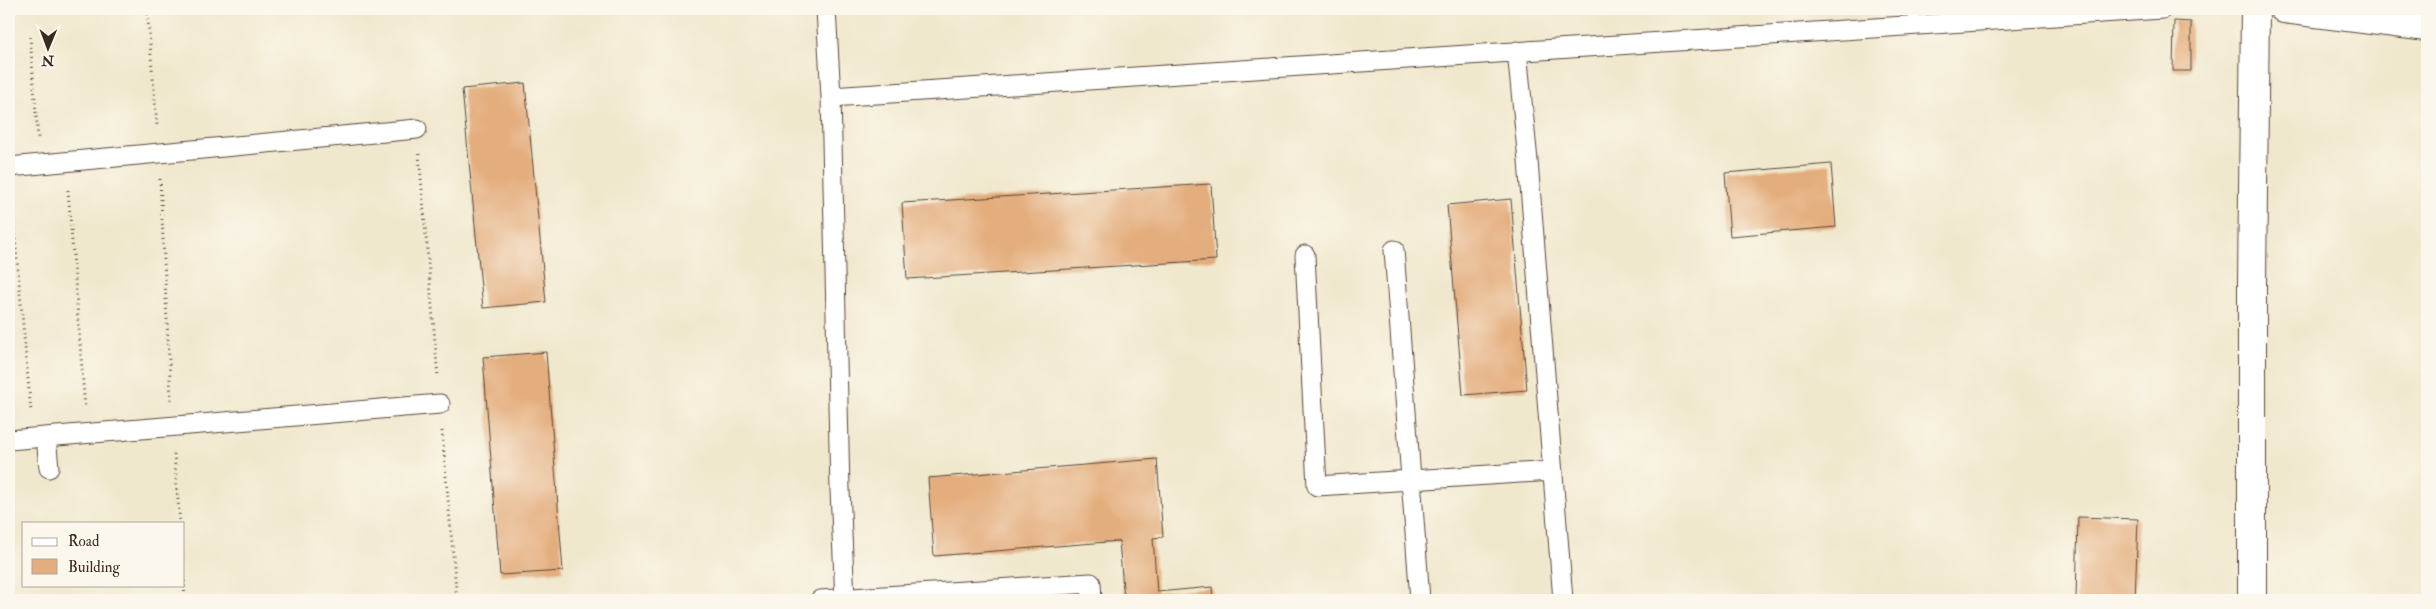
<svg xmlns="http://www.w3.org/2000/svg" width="2436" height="609" font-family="'IM FELL Double Pica',serif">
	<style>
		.building { fill: #e4ad7d }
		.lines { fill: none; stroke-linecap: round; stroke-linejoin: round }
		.service-casing { stroke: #564638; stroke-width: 21 }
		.minor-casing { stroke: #564638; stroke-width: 30 }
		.path { stroke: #564638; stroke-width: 3; stroke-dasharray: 1 4; stroke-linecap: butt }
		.service { stroke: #fff; stroke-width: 19 }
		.minor { stroke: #fff; stroke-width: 28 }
	</style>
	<rect width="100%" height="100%" fill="#fbf7ec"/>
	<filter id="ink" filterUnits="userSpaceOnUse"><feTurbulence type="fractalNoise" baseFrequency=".02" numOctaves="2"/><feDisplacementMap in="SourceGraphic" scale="10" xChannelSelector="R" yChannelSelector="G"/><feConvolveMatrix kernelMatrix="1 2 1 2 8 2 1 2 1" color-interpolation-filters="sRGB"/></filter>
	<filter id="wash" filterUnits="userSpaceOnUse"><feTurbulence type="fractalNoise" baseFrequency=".0096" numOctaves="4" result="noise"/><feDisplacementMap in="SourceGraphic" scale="20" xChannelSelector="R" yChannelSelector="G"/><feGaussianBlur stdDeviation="1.12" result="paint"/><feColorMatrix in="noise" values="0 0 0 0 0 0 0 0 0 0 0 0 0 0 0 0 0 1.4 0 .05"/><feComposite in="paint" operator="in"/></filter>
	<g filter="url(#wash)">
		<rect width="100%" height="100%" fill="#f0e8cd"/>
		<g id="blocks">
			<path class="building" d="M 2174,21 L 2191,22 L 2191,71 L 2173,71 Z
				M 525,83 L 546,302 L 483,308 L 462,89 Z
				M 1831,164 L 1836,227 L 1730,236 L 1725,173 Z
				M 1211,184 L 1216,260 L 907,279 L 902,203 Z
				M 1511,199 L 1527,390 L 1463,395 L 1447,205 Z
				M 546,352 L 563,571 L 500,575 L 483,357 Z
				M 1157,459 L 1163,537 L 1153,538 L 1157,592 L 1212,587 L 1213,600 L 1124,600 L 1119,541 L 934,556 L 928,478 Z
				M 2078,517 L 2138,519 L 2135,600 L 2076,600 Z"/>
		</g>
	</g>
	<g filter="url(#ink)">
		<use href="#blocks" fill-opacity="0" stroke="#564638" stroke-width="1"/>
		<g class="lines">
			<defs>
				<path id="service" d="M 826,9 L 831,97
					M 1517,51 L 1528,161 L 1563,600
					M 9,167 L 417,129
					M 1394,250 L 1420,600
					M 1305,255 L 1317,486 L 1553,471
					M 46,437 L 49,468
					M 9,440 L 440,404
					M 820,600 L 1091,583 L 1092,600
					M 845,600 L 840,490 L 831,97 L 2162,9"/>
				<path id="minor" d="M 2284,9 L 2427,27
					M 2252,600 L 2252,283 L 2255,9"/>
			</defs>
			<use href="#service" class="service-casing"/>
			<use href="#minor" class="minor-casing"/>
			<path class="path" d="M 147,9 L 157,125
				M 30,37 L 38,138
				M 419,154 L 438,377
				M 160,179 L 171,400
				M 68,190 L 85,408
				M 11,194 L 31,412
				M 442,431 L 457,600
				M 174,454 L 180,523
				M 184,581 L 185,600"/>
			<use href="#service" class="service"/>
			<use href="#minor" class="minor"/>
		</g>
	</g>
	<rect width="2436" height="609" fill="none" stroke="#fbf7ec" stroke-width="30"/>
	<rect x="22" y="522" width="162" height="65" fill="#fbf7ec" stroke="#aea59a"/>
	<rect x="32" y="538" width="25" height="8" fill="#ffffff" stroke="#aea59a"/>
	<text x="68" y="546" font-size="15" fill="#3b2a1e">Road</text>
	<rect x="32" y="559" width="25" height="15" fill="#e4ad7d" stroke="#aea59a"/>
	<text x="68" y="572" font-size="15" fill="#3b2a1e">Building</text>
	<g transform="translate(48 48) rotate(181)" stroke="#fbf7ec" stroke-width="4" paint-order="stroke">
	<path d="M0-4L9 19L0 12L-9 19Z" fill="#3b2a1e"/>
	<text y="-8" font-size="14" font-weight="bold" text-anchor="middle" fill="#3b2a1e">N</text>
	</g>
</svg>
